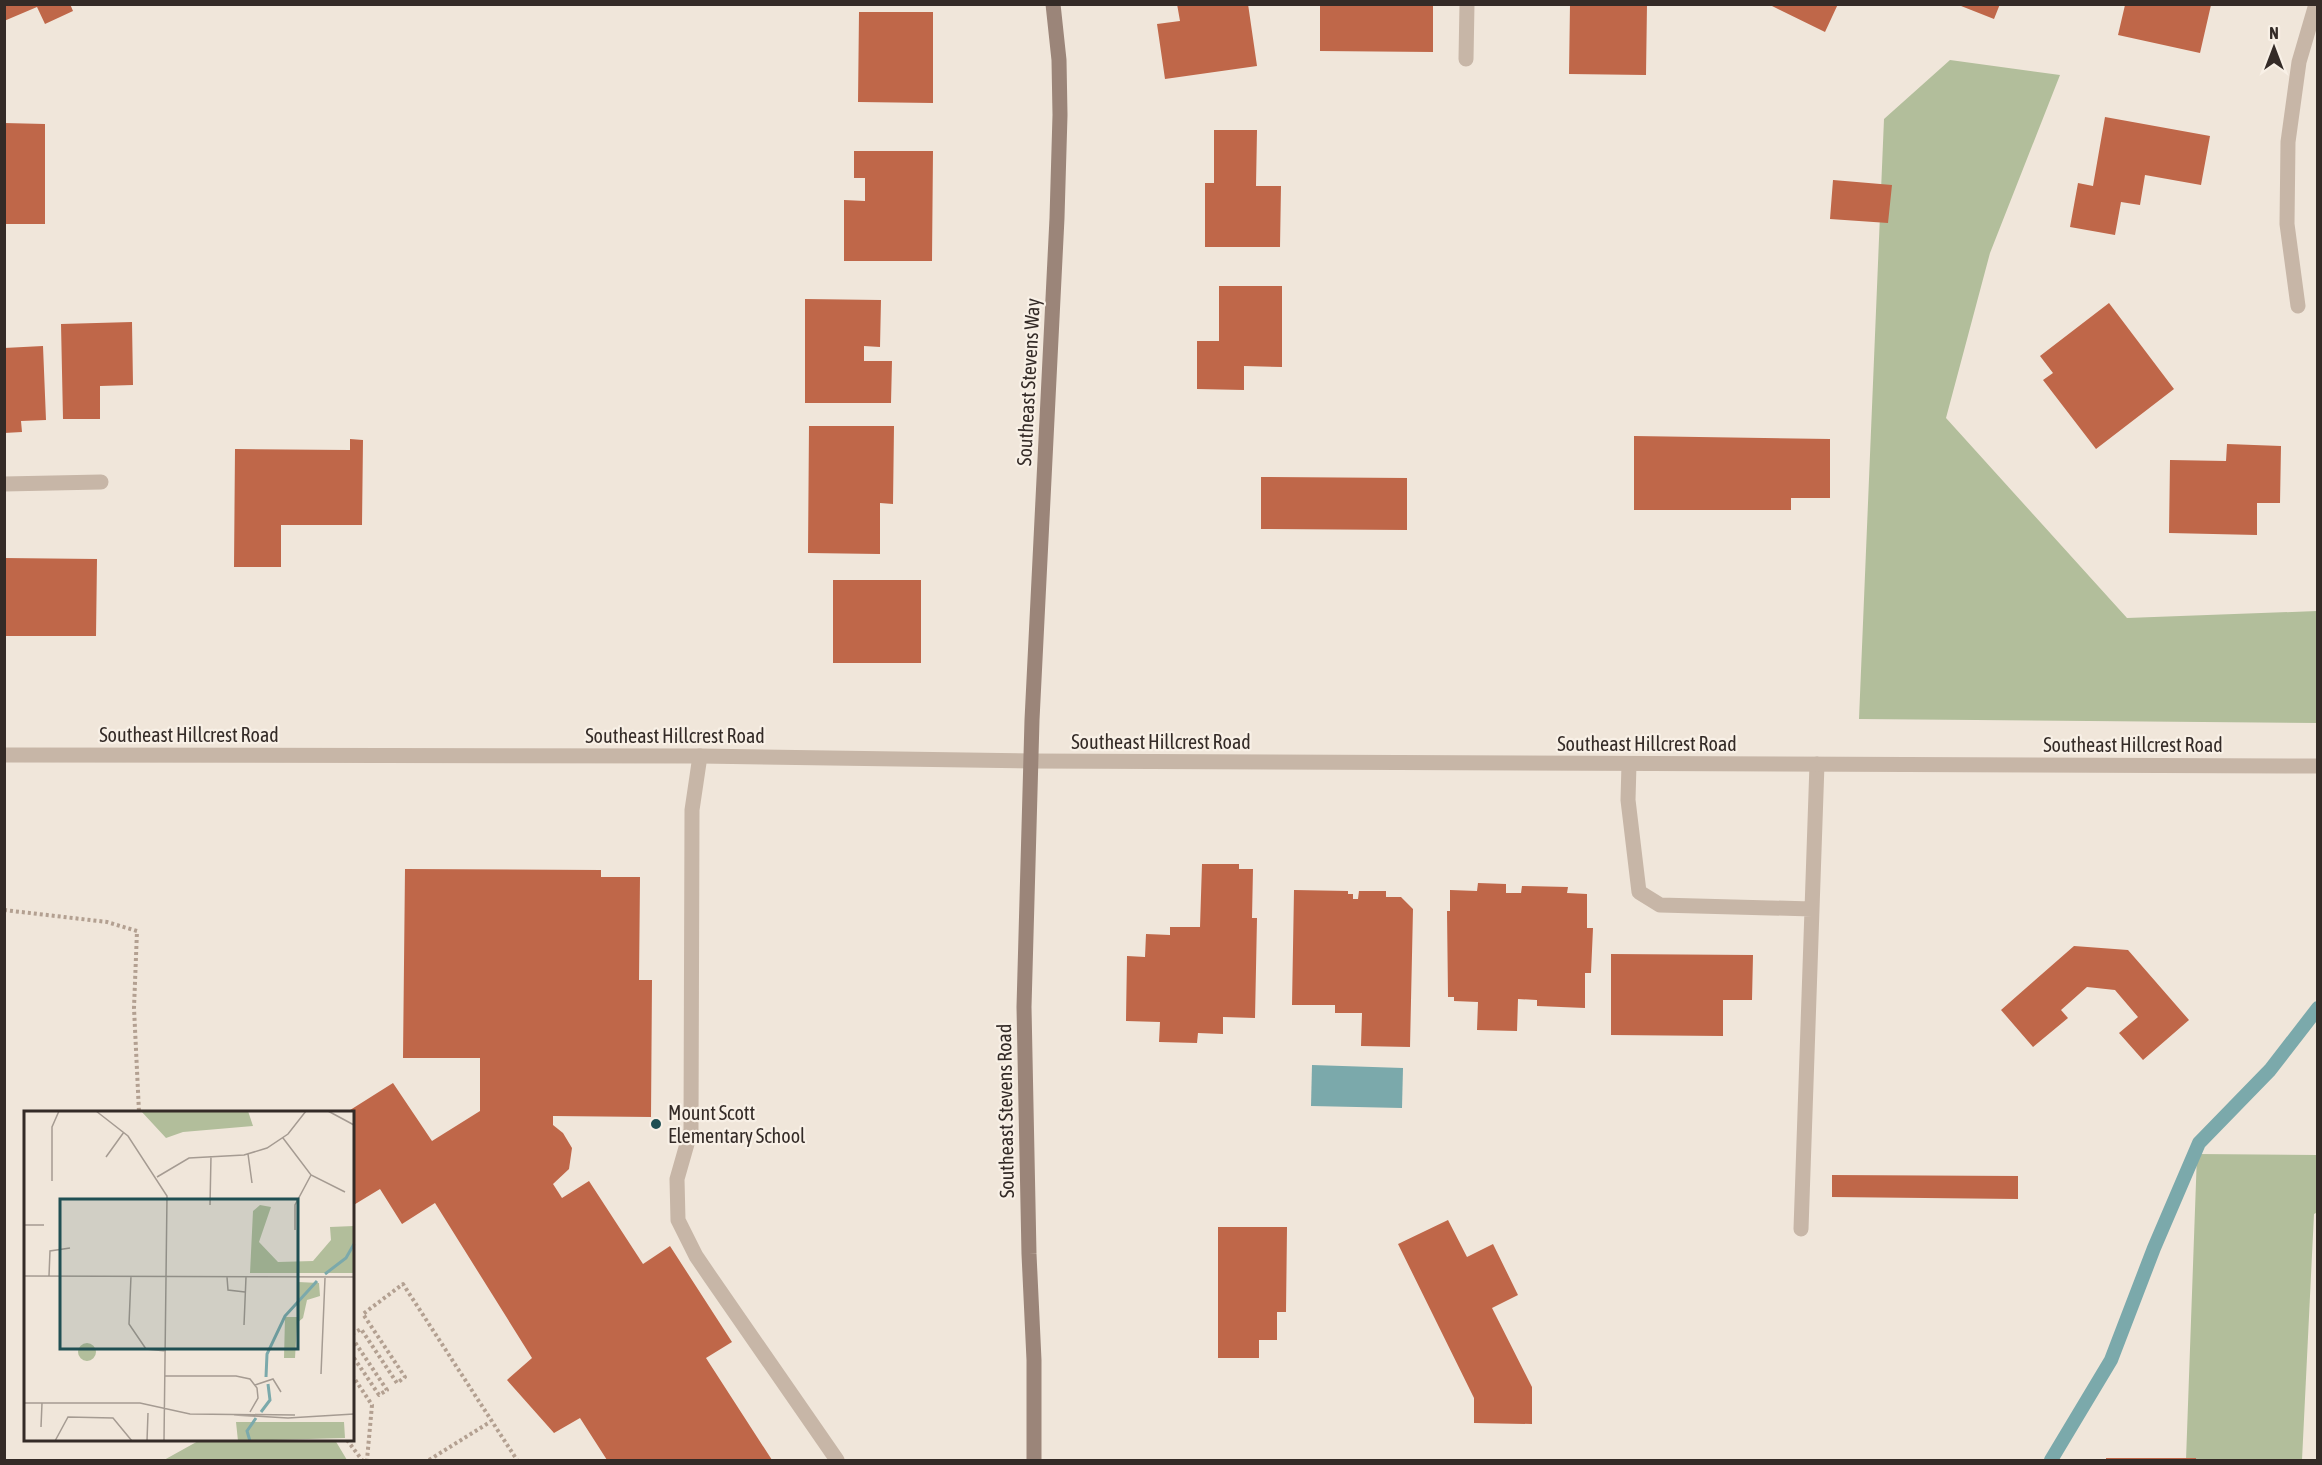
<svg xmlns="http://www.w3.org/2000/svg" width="2322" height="1465" font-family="'Asap Condensed',sans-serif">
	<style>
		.green { fill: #b2be9b }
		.water { fill: #7ba9ab }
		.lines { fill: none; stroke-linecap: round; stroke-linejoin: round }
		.stream { stroke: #7ba9ab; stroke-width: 14 }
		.building { fill: #bf6749 }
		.path { stroke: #b3a091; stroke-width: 4; stroke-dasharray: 3 3; stroke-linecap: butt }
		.lane { stroke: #c7b6a7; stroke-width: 15 }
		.street { stroke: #c7b6a7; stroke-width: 15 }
		.secondary { stroke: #9b8579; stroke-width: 15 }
		.poi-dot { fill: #1f4f53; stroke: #f8f0e6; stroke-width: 2 }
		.labels { text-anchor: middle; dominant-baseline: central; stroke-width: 4.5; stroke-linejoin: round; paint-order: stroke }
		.street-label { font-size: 20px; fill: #342b27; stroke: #f8f0e6 }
		.poi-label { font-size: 20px; fill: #342b27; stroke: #f8f0e6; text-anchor: start }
		.inset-river { fill: none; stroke: #7ba9ab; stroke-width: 3 }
		.inset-road { fill: none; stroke: #a59b92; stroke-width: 1.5 }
		.view { fill: #1f4f53; fill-opacity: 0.15; stroke: #1f4f53; stroke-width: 3 }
		.inset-edge { fill: none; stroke: #342b27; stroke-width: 3 }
	</style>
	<rect width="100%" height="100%" fill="#f0e6da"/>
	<path class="green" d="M 1950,60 L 2060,75 L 1990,253 L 1946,418 L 2127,618 L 2317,611 L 2317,723 L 1859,719 L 1884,119 Z
		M 2317,1122 L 2318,1212 L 2314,1214 L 2302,1460 L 2186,1460 L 2197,1154 L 2316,1155 Z
		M 200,1440 L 335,1440 L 347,1460 L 164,1460 Z"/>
	<path class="water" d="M 1312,1065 L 1403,1068 L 1402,1108 L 1311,1106 Z"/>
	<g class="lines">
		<path class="stream" d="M 2051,1460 L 2111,1360 L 2154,1248 L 2199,1143 L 2270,1070 L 2318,1008"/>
	</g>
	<path class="building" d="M 4,4 L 70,4 L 73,11 L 45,24 L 37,7 L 4,21 Z
		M 1177,4 L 1248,4 L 1257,66 L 1165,79 L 1157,24 L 1180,21 Z
		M 1320,4 L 1433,4 L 1433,52 L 1320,51 Z
		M 1570,4 L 1647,4 L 1646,75 L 1569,74 Z
		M 1768,4 L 1838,4 L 1825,32 Z
		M 1956,4 L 2000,4 L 1994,19 Z
		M 2125,5 L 2211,5 L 2200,53 L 2118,35 Z
		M 859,12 L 933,12 L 933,103 L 858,102 Z
		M 2105,117 L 2210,136 L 2201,185 L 2145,175 L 2140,205 L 2121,202 L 2115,235 L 2070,227 L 2078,183 L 2093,186 Z
		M 4,123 L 45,124 L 45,224 L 4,224 Z
		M 1214,130 L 1257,130 L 1256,186 L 1281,186 L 1280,247 L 1205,247 L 1205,183 L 1214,183 Z
		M 854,151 L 933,151 L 932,261 L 844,261 L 844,200 L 865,201 L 865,178 L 854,178 Z
		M 1833,180 L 1892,185 L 1888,223 L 1830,219 Z
		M 1219,286 L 1282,286 L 1282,367 L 1244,366 L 1244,390 L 1197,389 L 1197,341 L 1219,341 Z
		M 805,299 L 881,300 L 880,347 L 864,346 L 864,361 L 892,361 L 891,403 L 805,403 Z
		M 2109,303 L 2174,389 L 2096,449 L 2043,380 L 2053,373 L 2040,356 Z
		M 132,322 L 133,385 L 100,386 L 100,419 L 63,419 L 61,324 Z
		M 43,346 L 46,420 L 21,421 L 22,432 L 4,433 L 4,348 Z
		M 809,426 L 894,426 L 893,504 L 880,503 L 880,554 L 808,553 Z
		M 1634,436 L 1830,439 L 1830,498 L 1791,498 L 1791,510 L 1634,510 Z
		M 350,439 L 363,440 L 362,525 L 281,525 L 281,567 L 234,567 L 235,449 L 350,450 Z
		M 2227,444 L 2281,446 L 2280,503 L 2257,503 L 2257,535 L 2169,533 L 2170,460 L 2226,461 Z
		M 1261,477 L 1407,478 L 1407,530 L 1261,529 Z
		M 4,558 L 97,559 L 96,636 L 4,636 Z
		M 833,580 L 921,580 L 921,663 L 833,663 Z
		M 1202,864 L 1239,864 L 1239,869 L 1253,869 L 1252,918 L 1257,918 L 1255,1018 L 1223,1017 L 1223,1034 L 1198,1033 L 1197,1043 L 1159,1042 L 1160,1022 L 1126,1021 L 1127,956 L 1145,957 L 1146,934 L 1170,935 L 1170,927 L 1200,927 Z
		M 405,869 L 601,870 L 601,877 L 640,877 L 639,980 L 652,980 L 651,1117 L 553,1116 L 553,1125 L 563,1133 L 572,1148 L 569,1169 L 553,1184 L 562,1198 L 589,1181 L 643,1264 L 670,1246 L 732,1342 L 706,1358 L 772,1460 L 607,1460 L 580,1418 L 554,1433 L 507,1380 L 532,1358 L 435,1203 L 402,1224 L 380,1189 L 352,1206 L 352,1112 L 347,1112 L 393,1083 L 432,1141 L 480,1111 L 480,1058 L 403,1058 Z
		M 1478,883 L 1506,884 L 1506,893 L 1521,893 L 1522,886 L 1568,887 L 1567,893 L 1587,894 L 1587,928 L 1593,928 L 1591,973 L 1585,973 L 1585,1008 L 1537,1006 L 1537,1000 L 1518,999 L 1517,1031 L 1477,1030 L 1478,1002 L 1454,1001 L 1454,997 L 1448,997 L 1447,911 L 1450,911 L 1450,890 L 1477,891 Z
		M 1294,890 L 1348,891 L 1348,894 L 1353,894 L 1353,899 L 1358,899 L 1359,891 L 1386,891 L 1386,897 L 1401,897 L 1413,909 L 1410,1047 L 1361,1046 L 1362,1013 L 1335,1013 L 1335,1005 L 1292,1005 Z
		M 2074,946 L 2128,950 L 2189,1020 L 2143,1060 L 2119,1033 L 2138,1017 L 2115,990 L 2087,987 L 2061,1010 L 2068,1018 L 2033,1047 L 2001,1010 Z
		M 1611,954 L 1753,955 L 1752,1000 L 1723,1000 L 1723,1036 L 1611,1035 Z
		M 1832,1175 L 2018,1176 L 2018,1199 L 1832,1197 Z
		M 1448,1220 L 1467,1257 L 1493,1244 L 1518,1295 L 1492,1308 L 1532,1387 L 1532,1424 L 1474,1423 L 1474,1398 L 1398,1244 Z
		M 1218,1227 L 1287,1227 L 1286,1312 L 1277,1312 L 1277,1340 L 1259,1340 L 1259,1358 L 1218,1358 Z
		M 2106,1458 L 2196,1458 L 2196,1460 L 2106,1460 Z"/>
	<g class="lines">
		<path class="path" d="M 4,910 L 107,922 L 137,931 L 134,1008 L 139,1112
			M 352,1334 L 361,1329 L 397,1383 L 405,1377 L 363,1314 L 403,1284 L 517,1460
			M 352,1338 L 387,1390 L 379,1395 L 352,1355
			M 352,1375 L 372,1405 L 367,1460
			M 347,1440 L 362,1460
			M 429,1460 L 490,1422"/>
		<path class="lane" d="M 1466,59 L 1467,4
			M 700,756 L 692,810 L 691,1130 L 677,1179 L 678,1220 L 696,1256 L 711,1278 L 837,1460
			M 1629,764 L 1628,800 L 1639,892 L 1660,905 L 1812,909
			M 1801,1229 L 1817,764"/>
		<path class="street" d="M 2298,306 L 2287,224 L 2288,142 L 2299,62 L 2316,4
			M 4,484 L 101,482
			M 4,755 L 700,756 L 1032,761 L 2318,766"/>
		<path class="secondary" d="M 1034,1460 L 1034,1360 L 1029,1254 L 1024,1007 L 1032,720 L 1057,218 L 1060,115 L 1059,60 L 1053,4"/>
	</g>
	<circle class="poi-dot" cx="656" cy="1124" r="6"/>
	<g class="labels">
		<g class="street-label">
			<text transform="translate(1028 382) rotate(-87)">Southeast Stevens Way</text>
			<text x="189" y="734">Southeast Hillcrest Road</text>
			<text x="675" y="735">Southeast Hillcrest Road</text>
			<text x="1161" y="741">Southeast Hillcrest Road</text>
			<text x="1647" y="743">Southeast Hillcrest Road</text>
			<text x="2133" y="744">Southeast Hillcrest Road</text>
			<text transform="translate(1005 1111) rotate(-91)">Southeast Stevens Road</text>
		</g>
		<g class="poi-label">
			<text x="668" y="1112">Mount Scott<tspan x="668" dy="23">Elementary School</tspan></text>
		</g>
	</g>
	<g transform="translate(24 1111)">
		<rect width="330" height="330" fill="#f0e6da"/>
		<path d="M 117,0 L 224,0 L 229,15 L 159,21 L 142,27 ZM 236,94 L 247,96 L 235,131 L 254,151 L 289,150 L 307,129 L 306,116 L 330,115 L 330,162 L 226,162 L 229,100 ZM 274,171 L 295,172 L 296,185 L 283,189 L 279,207 L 273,212 L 271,247 L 260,247 L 261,206 L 273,206 ZM54 241a9 9 0 1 1 18 0a9 9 0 1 1-18 0ZM 212,311 L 320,311 L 321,327 L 214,330 Z" fill="#b2be9b"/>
		<path class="inset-river" d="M 301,163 L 322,147 L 330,133M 242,266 L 243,243 L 261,205 L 293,170M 237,301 L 246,289 L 244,273M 226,330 L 223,320 L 232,307"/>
		<path class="inset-road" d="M 72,0 L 104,25 L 143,85 L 140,330M 304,0 L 330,14M 259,27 L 287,64 L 321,81M 224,43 L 228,72M 82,46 L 100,21M 133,66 L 165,47 L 220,44 L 243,37 L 264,23 L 282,0M 28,70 L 28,16 L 35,0M 186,94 L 187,45M 0,114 L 20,114M 271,119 L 271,94 L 287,64M 0,165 L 330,166M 25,165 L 26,140 L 46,137M 107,165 L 105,213 L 122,238 L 142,240M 203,166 L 204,179 L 221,181M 220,214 L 222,166M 297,263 L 301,167M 141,265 L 212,265 L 226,268 L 233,277 L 234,287 L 226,301M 231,274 L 249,268 L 257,281M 0,292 L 116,292 L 166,303 L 271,304M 210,304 L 264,307 L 330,303M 17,316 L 18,292M 31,330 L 44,306 L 89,307 L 108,330M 123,330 L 124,302"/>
		<path class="view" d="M 36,88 L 274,88 L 274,238 L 36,238 Z"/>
		<rect width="330" height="330" class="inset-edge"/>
	</g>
	<rect width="2322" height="1465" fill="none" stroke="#342b27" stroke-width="12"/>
	<g transform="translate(2274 48)" stroke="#f8f0e6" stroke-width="4.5" paint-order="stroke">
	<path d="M0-4.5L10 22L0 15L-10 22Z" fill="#342b27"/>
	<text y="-9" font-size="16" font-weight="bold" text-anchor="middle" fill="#342b27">N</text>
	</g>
</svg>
